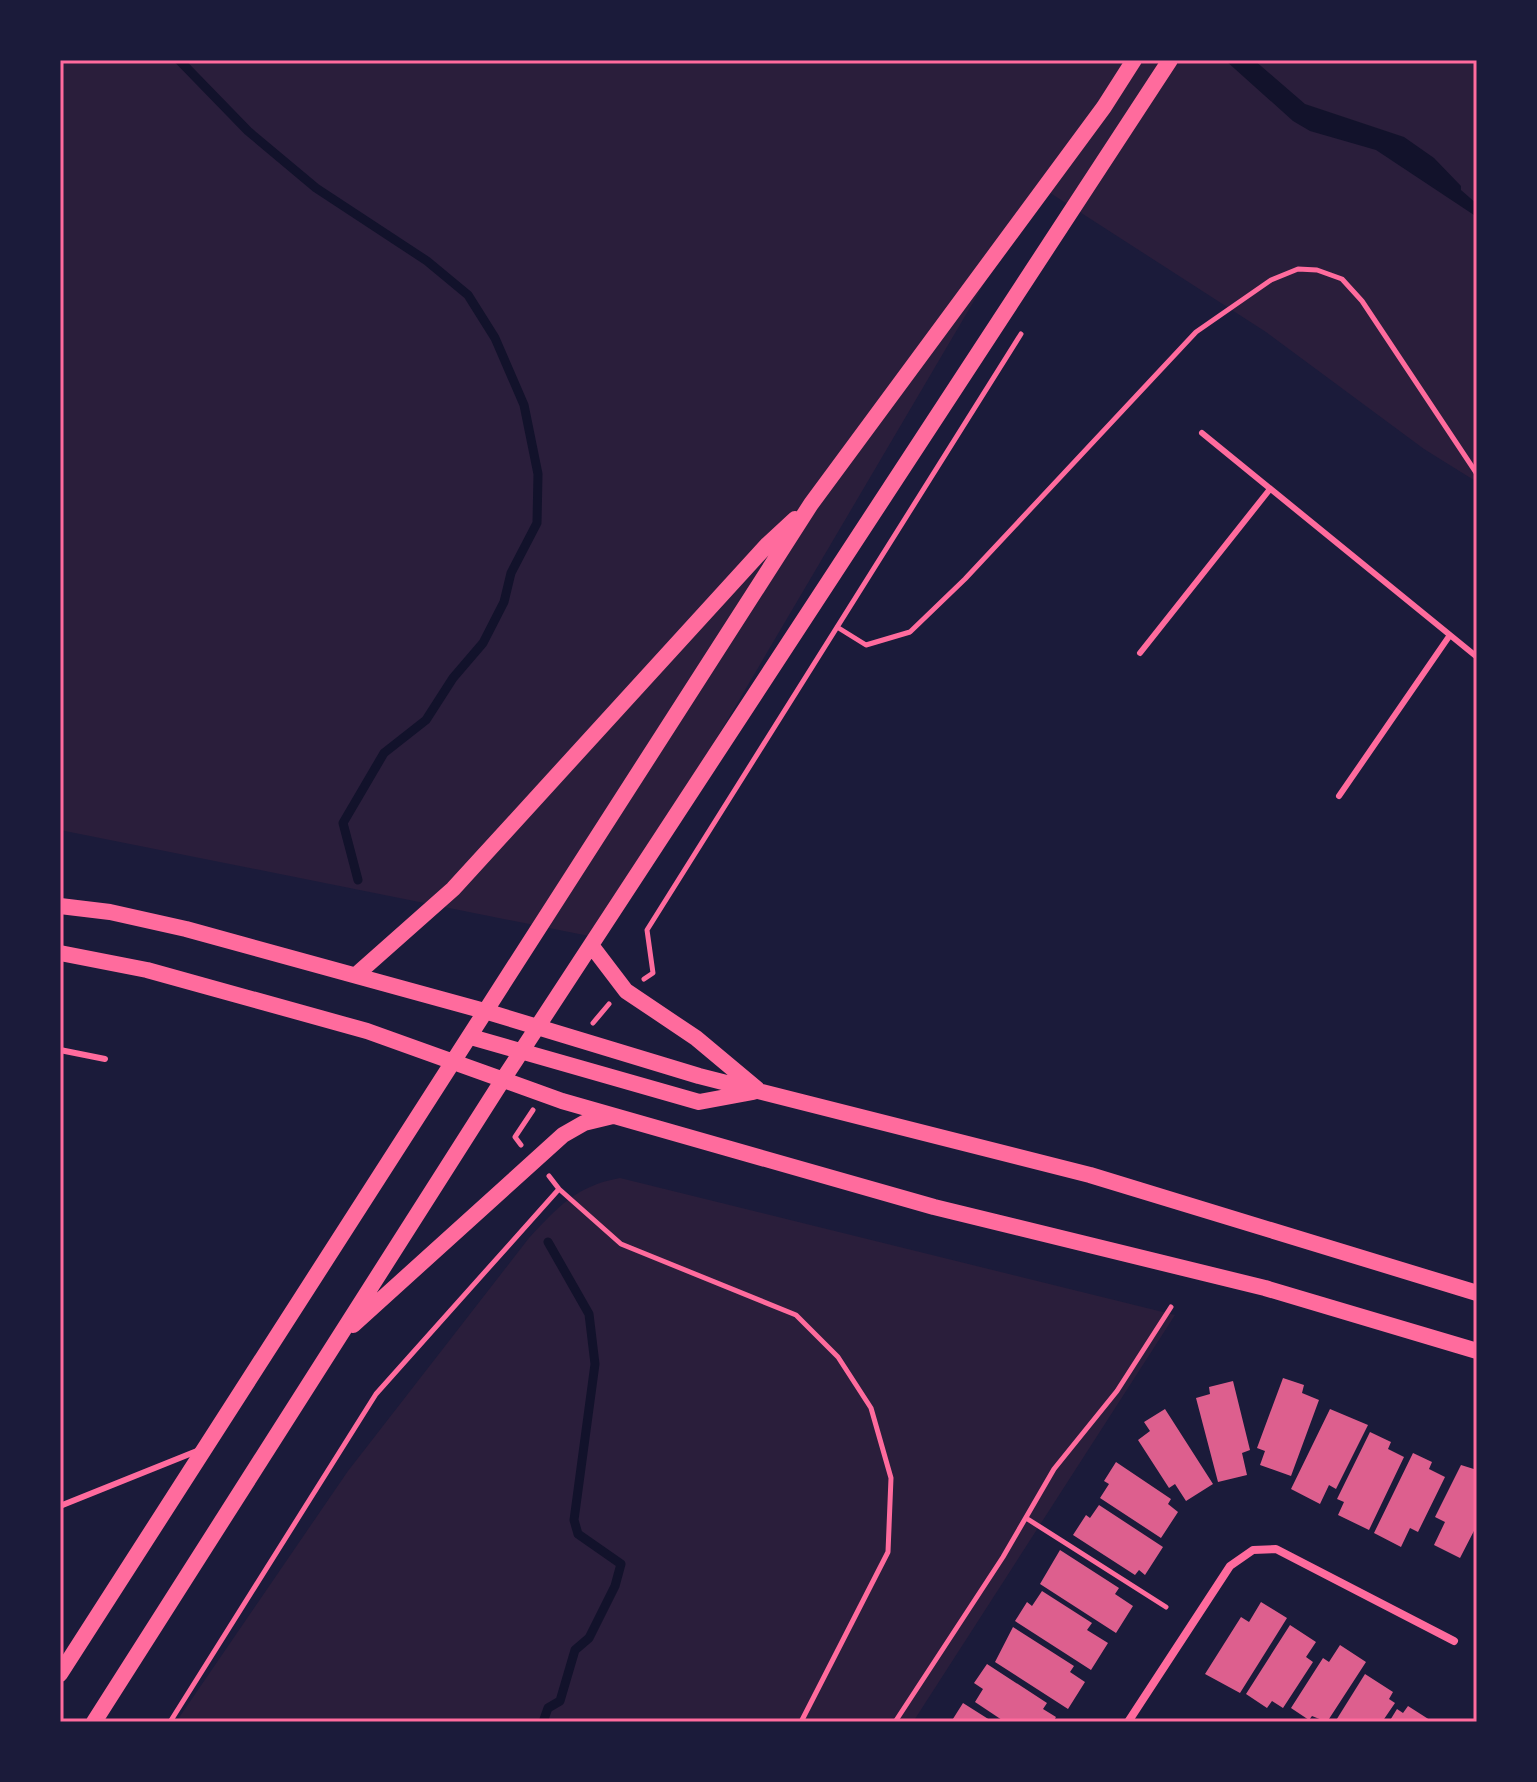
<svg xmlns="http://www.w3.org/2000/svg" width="1537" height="1782" font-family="Merriweather,serif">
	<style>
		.green { fill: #2a1e3b }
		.water { fill: #12122b }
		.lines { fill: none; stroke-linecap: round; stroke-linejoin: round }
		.stream { stroke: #12122b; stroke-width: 9 }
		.building { fill: #dd5f8e }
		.path { stroke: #ff6b9d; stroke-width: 5 }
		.service { stroke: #ff6b9d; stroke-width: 6 }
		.minor { stroke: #ff6b9d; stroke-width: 8 }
		.secondary { stroke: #ff6b9d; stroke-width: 16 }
		.neatline { fill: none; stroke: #ff6b9d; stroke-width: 3 }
	</style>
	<rect width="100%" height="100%" fill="#1b1b3a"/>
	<path class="green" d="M 60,60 L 1477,60 L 1477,482 L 1424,449 L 1266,332 L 1041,187 L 599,938 L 60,830 Z
		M 620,1178 L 1175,1315 L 913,1722 L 176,1722 L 348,1471 L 529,1238 C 558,1207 576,1186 620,1178 Z"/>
	<path class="water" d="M 1225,60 L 1254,60 L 1305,104 L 1404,137 L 1434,158 L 1461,186 L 1461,190 L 1477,204 L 1477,217 L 1376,150 L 1310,131 L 1293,121 Z"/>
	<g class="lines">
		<path class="stream" d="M 179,60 L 248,131 L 316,188 L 427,261 L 468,295 L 495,338 L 524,405 L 538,474 L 537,523 L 511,573 L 504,602 L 483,643 L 453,678 L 426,720 L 384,753 L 343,823 L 358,880
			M 543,1722 L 548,1708 L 560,1701 L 575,1650 L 589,1638 L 615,1586 L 621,1564 L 578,1534 L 574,1520 L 595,1364 L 589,1314 L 548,1242"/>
	</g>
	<path class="building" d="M 1283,1378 L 1304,1385 L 1302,1393 L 1319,1400 L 1291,1476 L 1260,1465 L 1265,1451 L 1257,1448 Z
		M 1233,1381 L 1250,1450 L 1242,1453 L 1247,1475 L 1218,1482 L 1196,1398 L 1210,1394 L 1209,1387 Z
		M 1165,1409 L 1213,1484 L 1186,1501 L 1175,1484 L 1169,1488 L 1138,1440 L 1150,1431 L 1144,1422 Z
		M 1330,1409 L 1368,1425 L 1336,1489 L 1329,1485 L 1320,1504 L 1291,1489 Z
		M 1370,1432 L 1391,1442 L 1388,1449 L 1404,1457 L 1369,1530 L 1338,1515 L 1344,1502 L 1337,1499 Z
		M 1413,1453 L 1432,1462 L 1429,1469 L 1445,1477 L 1418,1532 L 1410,1528 L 1401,1547 L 1374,1533 Z
		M 1116,1462 L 1171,1499 L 1168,1504 L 1178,1512 L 1161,1538 L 1100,1498 L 1109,1484 L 1104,1481 Z
		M 1461,1465 L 1477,1470 L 1477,1525 L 1460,1558 L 1434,1545 L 1445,1522 L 1435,1517 Z
		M 1099,1505 L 1163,1547 L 1145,1575 L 1139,1570 L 1135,1575 L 1073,1535 L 1086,1515 L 1090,1518 Z
		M 1060,1550 L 1119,1588 L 1115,1594 L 1133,1606 L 1116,1633 L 1040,1584 Z
		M 1042,1591 L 1092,1623 L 1087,1630 L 1108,1643 L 1091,1670 L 1015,1621 L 1027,1602 L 1032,1606 Z
		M 1261,1602 L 1287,1618 L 1240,1693 L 1205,1674 L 1241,1617 L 1249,1622 Z
		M 1290,1625 L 1316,1642 L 1306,1657 L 1313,1662 L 1283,1708 L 1272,1701 L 1267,1708 L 1246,1694 Z
		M 1013,1627 L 1074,1666 L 1070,1672 L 1085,1682 L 1068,1709 L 995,1662 Z
		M 1340,1645 L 1366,1662 L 1327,1722 L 1312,1716 L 1309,1720 L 1291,1708 L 1323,1658 L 1329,1662 Z
		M 987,1664 L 1047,1703 L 1043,1709 L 1056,1717 L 1053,1722 L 1005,1722 L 975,1702 L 983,1689 L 974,1683 Z
		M 1365,1674 L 1393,1692 L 1389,1699 L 1395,1703 L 1382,1722 L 1335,1722 Z
		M 963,1703 L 993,1722 L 951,1722 Z
		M 1408,1706 L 1433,1722 L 1389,1722 L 1397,1709 L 1403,1713 Z"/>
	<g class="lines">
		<path class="path" d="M 837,627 L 866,645 L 910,632 L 965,579 L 1196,332 L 1271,280 L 1298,269 L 1317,270 L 1342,279 L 1362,301 L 1477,474
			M 644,979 L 653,973 L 647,930 L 1021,334
			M 593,1023 L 609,1004
			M 521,1145 L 515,1137 L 533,1110
			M 559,1189 L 621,1244 L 796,1315 L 838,1357 L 871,1408 L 891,1478 L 888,1552 L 801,1722
			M 1026,1518 L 1166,1607
			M 170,1722 L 376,1394 L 559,1189 L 549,1176
			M 895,1722 L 1003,1557 L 1054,1469 L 1117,1391 L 1171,1307"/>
		<path class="service" d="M 1202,433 L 1477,657
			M 1140,653 L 1270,489
			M 1339,796 L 1450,635
			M 60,1050 L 105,1059
			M 60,1506 L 197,1451"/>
		<path class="minor" d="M 1128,1722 L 1230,1566 L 1253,1550 L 1276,1549 L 1454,1641"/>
		<path class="secondary" d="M 60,906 L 110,912 L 186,929 L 488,1012 L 699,1076 L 1090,1175 L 1477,1293
			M 591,945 L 626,991 L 696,1038 L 757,1089
			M 60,953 L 147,970 L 367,1031 L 562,1101 L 934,1207 L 1265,1288 L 1477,1351
			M 356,975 L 453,889 L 768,544 L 795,519
			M 471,1037 L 699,1102 L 753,1092
			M 353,1325 L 563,1135 L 584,1123 L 613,1116
			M 60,1674 L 811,504 L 1104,107 L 1134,60
			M 94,1722 L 502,1081 L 1170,60"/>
	</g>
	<rect width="1537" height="1782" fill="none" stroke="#1b1b3a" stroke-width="124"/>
	<rect x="62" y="62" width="1413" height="1658" class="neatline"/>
</svg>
